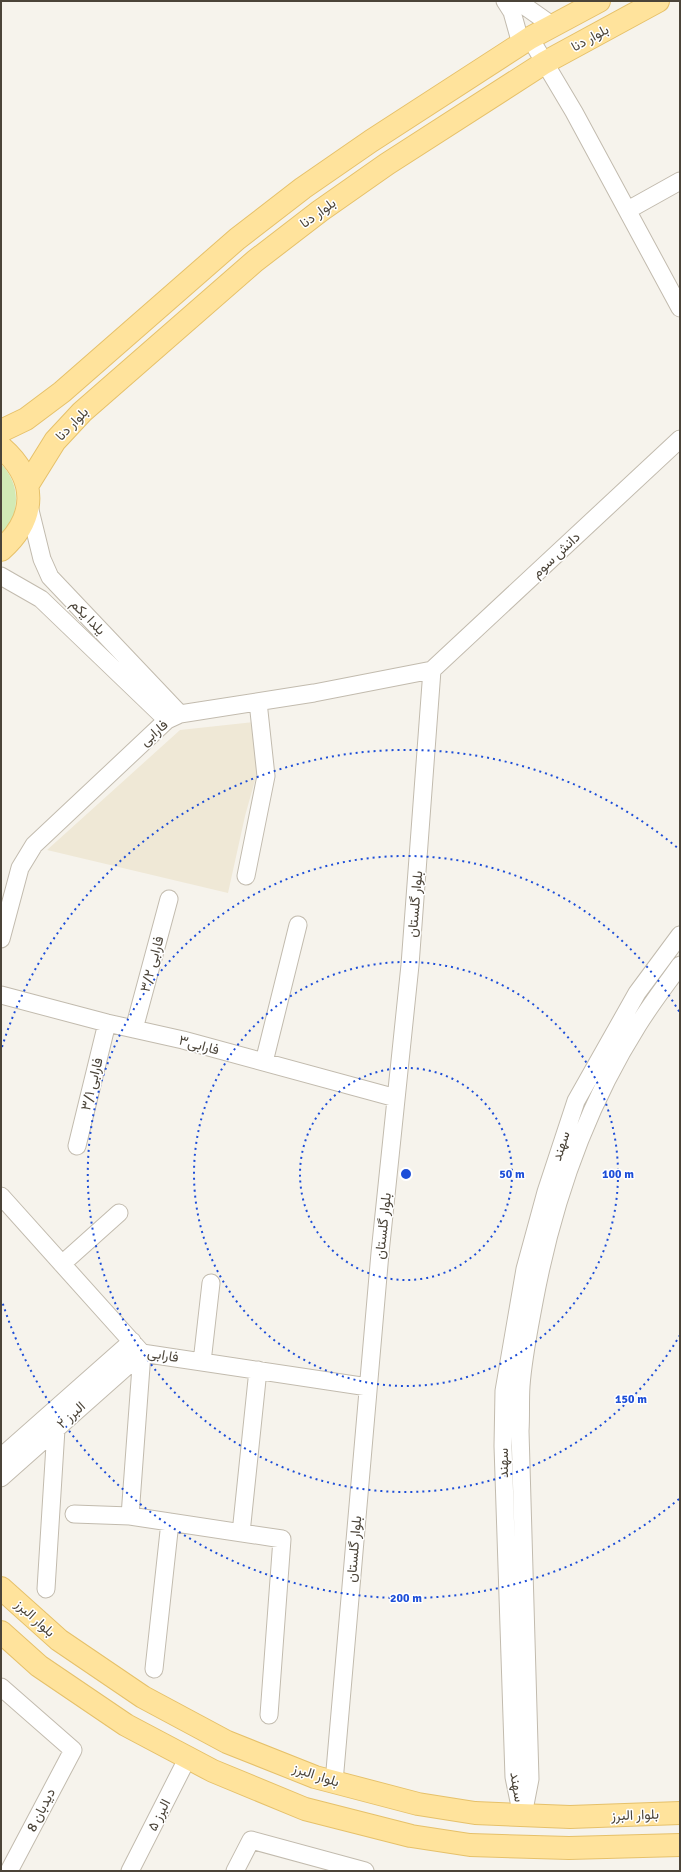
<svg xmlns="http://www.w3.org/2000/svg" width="681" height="1872" font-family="Signika,Vazirmatn,sans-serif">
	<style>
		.education { fill: #efe8d6 }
		.green { fill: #d2eab5 }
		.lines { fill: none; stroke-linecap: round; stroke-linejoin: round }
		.minor-casing { stroke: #c2bbae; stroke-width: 19 }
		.major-casing { stroke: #e6c16a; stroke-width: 24 }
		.minor { stroke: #fff; stroke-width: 17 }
		.major { stroke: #ffe39c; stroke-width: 22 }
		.ring { fill: none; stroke: #1d4ed8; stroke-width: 2; stroke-dasharray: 2 4 }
		.labels { text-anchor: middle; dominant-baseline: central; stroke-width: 3; stroke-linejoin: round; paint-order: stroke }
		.street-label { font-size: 14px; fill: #4b4439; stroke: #fff }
		.centre { fill: #1d4ed8; stroke: #fff; stroke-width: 2 }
		.ring-label { font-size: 12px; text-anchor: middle; font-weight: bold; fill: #1d4ed8; stroke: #fff; stroke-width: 3; stroke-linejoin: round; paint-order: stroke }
	</style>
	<rect width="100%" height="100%" fill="#f6f3ec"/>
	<path class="education" d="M 254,722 L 261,759 L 245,816 L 228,893 L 47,850 L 180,730 Z"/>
	<path class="green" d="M 1,464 C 21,484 21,515 1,535 Z"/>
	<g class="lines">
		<defs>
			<path id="minor" d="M 505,1 L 512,12 L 521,44
				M 522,1 L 526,7 L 553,26
				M 530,38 L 574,112 L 680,308
				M 628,210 L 680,181
				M 28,502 L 42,559 L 50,577 L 180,714
				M 1,576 L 41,599 L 167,720
				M 432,670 L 680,439
				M 246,876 L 266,776 L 258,702
				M 1,939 L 20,868 L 34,845 L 167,720 L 180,714 L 314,693 L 432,670
				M 1,995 L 107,1023 L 183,1040 L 396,1098
				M 134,1029 L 169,899
				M 264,1062 L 298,925
				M 77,1146 L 107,1023
				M 1,1196 L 142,1353 L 368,1387
				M 62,1264 L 119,1213
				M 142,1353 L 130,1516 L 282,1539 L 269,1715
				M 202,1362 L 211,1283
				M 1,1457 L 132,1341
				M 1,1478 L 142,1353
				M 74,1514 L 130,1516
				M 241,1533 L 258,1370
				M 46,1589 L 56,1429
				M 154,1669 L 170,1522
				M 1,1687 L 73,1750 L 9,1871
				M 334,1782 L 380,1253 L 410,965 L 432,670
				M 524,1810 L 530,1779 L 520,1431 C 521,1416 520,1401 521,1386 C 523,1358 529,1329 534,1302 C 552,1205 585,1109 638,1025 C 651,1004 666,985 680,965
				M 522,1816 L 514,1777 L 503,1446 L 504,1391 L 525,1269 L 546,1192 L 576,1101 L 637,993 L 680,935
				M 130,1871 L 187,1759
				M 235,1871 L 251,1840 L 365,1871"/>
			<path id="major" d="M 1,431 L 26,419 L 62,392 L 237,239 L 303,188 L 371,141 L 530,38 L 599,1
				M 1,447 C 38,479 37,518 1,550
				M 27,486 L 55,441 L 82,412 L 255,261 L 320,211 L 387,164 L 544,63 L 658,1
				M 1,1588 L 59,1640 L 143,1697 L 227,1742 L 315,1777 L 418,1804 L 475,1813 L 570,1817 L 680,1813
				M 1,1632 L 39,1666 L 126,1725 L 213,1771 L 305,1809 L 411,1836 L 470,1845 L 569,1848 L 680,1845"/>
		</defs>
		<use href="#minor" class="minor-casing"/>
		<use href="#major" class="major-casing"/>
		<use href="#minor" class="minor"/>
		<use href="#major" class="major"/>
	</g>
	<g class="ring">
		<circle cx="406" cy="1174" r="106"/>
		<circle cx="406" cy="1174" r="212"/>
		<path d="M680 1335A318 318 0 1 1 680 1013"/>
		<path d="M679 1499A424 424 0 0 1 2 1301M2 1047A424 424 0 0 1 679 849"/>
	</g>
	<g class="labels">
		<g class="street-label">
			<text transform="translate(590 38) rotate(-29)">بلوار دنا</text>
			<text transform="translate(318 213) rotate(-36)">بلوار دنا</text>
			<text transform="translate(72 424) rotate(-46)">بلوار دنا</text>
			<text transform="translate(556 555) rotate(-43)">دانش سوم</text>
			<text transform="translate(88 617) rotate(46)">یلدا یکم</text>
			<text transform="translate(154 733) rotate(-41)">فارابی</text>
			<text transform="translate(415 904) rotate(-85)">بلوار گلستان</text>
			<text transform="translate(152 964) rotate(-75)">فارابی ۳/۲</text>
			<text transform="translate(199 1045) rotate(15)">فارابی۳</text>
			<text transform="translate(92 1084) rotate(-76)">فارابی ۳/۱</text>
			<text transform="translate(561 1146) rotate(-72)">سهند</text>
			<text transform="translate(383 1226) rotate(-84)">بلوار گلستان</text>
			<text transform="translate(163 1355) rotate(10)">فارابی</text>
			<text transform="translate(71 1415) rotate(-42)">البرز ۲</text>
			<text transform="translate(503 1463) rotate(-90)">سهند</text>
			<text transform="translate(354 1549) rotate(-85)">بلوار گلستان</text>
			<text transform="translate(35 1618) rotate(42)">بلوار البرز</text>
			<text transform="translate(316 1775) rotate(18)">بلوار البرز</text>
			<text transform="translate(517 1787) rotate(81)">سهند</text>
			<text transform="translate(41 1810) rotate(-63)">دیدبان 8</text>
			<text transform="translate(159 1815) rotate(-63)">البرز ۵</text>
			<text transform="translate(635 1815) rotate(-2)">بلوار البرز</text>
		</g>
	</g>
	<circle cx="406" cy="1174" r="6" class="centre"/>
	<g class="ring-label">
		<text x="512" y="1178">50 m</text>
		<text x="618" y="1178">100 m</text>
		<text x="631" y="1403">150 m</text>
		<text x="406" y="1602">200 m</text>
	</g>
	<rect width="681" height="1872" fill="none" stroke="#4b4439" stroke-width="4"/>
</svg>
